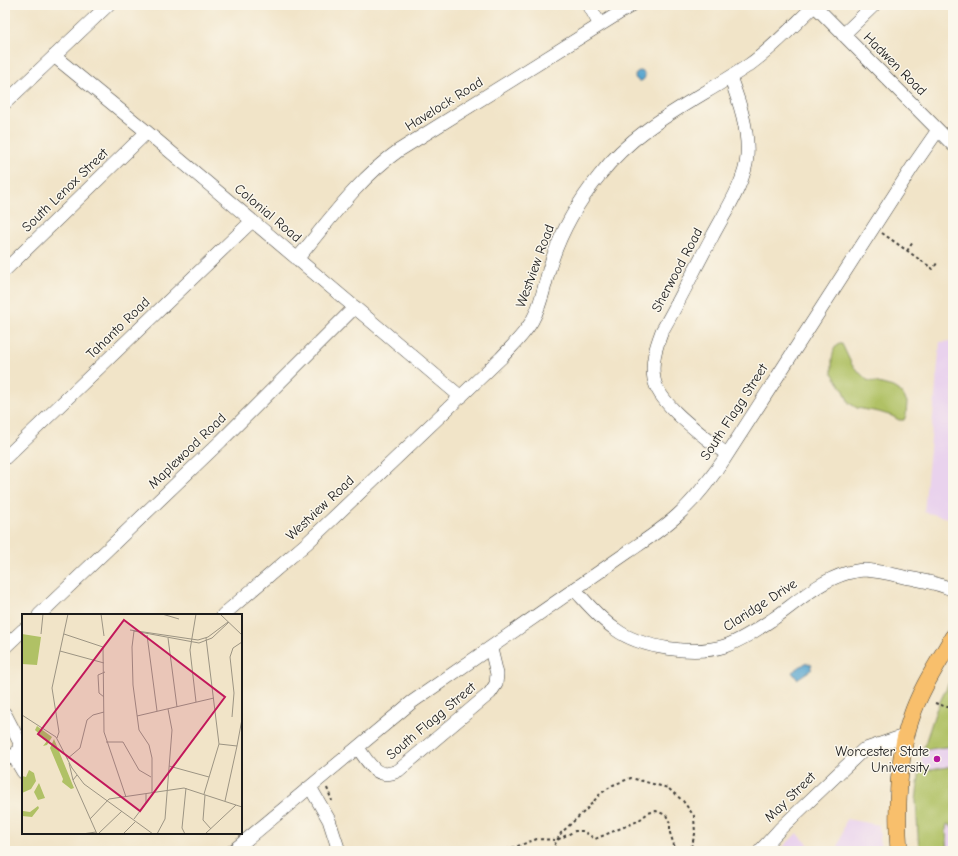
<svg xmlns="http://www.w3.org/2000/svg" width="958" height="856" font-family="'Comic Neue',sans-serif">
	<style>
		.built { fill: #e9d2ed }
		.green { fill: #b0c165; stroke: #666e40 }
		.water { fill: #53a3cd; stroke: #386074 }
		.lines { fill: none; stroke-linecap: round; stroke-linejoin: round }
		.minor-casing { stroke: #3c3a36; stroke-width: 14 }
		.major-casing { stroke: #3c3a36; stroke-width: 18 }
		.path { stroke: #3c3a36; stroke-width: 2; stroke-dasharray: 3 3; stroke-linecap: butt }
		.minor { stroke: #fff; stroke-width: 13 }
		.major { stroke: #f8bf6c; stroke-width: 17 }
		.poi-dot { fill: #b5179e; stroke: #fbf7ec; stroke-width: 1.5 }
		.labels { text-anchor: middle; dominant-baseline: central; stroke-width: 3; stroke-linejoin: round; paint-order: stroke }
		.street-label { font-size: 14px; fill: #1c1c1c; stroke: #fbf7ec }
		.poi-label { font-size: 14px; fill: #1c1c1c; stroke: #fbf7ec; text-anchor: end }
		.inset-road { fill: none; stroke: #9c9483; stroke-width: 1 }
		.view { fill: #c2185b; fill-opacity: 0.15; stroke: #c2185b; stroke-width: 2 }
		.inset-edge { fill: none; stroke: #1c1c1c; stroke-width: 2 }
	</style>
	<rect width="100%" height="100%" fill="#fbf7ec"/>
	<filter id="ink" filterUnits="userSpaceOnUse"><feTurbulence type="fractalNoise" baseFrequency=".025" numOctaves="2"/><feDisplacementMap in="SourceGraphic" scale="8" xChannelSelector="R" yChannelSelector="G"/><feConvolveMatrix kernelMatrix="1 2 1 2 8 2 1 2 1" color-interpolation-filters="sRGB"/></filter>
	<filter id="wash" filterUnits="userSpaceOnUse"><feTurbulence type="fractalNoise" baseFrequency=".012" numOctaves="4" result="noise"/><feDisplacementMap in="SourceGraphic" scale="16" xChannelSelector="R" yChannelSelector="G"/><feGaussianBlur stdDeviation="0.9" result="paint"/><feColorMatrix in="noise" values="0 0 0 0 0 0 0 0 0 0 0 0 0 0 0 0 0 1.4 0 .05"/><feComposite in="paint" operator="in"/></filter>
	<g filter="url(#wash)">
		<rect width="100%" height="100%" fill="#f1e4c8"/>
		<path class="built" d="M 953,341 L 953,519 L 924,512 L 940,342 Z
			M 953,674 L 953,851 L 919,851 L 916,801 L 923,750 L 936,710 Z
			M 846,819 L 879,825 L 881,851 L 837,851 Z
			M 797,833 L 815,851 L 779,851 Z"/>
		<path class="green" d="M 838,344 L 842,344 L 852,365 L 867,380 L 893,387 L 902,393 L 907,402 L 906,415 L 904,420 L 899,420 L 892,416 L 879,412 L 857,408 L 849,403 L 844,391 L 832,373 L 832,359 L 834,349 Z
			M 953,674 L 953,746 L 923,750 L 936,710 Z
			M 953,766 L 953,827 L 947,824 L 946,830 L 948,851 L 919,851 L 916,801 L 920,768 L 931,770 Z"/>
		<path class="water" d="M635 76a5 5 0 1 1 10 0a5 5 0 1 1-10 0Z
			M 807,662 L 808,664 L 810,663 L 812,666 L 810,667 L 812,669 L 797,679 L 792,672 Z"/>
	</g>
	<g filter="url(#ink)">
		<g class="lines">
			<defs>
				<path id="minor" d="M 589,5 L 600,25
					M 814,5 L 953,145
					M 843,35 L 874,5
					M 54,56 L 147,132 L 461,397
					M 5,103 L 108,5
					M 297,259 C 329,221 357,180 398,151 L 632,5
					M 5,270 L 147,132
					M 726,454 C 706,437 659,406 654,379 C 651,362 656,347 662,331 C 680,300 695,268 712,237 C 724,214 746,181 747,156 C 749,130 739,101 730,77
					M 5,458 L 252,221
					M 574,589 C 587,603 599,618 615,629 C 640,648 695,656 725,646 C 742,640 758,629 773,619 C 796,603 819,581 847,573 C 852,572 859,570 865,570 C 880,571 895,575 909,578 C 924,581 939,583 953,590
					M 39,615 L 221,441 L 355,307
					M 223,615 L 307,543 L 501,358 C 512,346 524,335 532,321 C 543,302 545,280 552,260 C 562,230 579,201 599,176 C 640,123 696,101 749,65 C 773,48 793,26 814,6
					M 5,647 L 23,630
					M 5,714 L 20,743 L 16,760
					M 358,748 C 369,763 377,782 399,770 L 490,693 L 496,684 L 497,674 L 491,649
					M 5,753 L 16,760 L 23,772
					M 310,787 L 329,820 L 339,851
					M 233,851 L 412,702 L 628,552 C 647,539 666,527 682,511 C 698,496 710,479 723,461 L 913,166 L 938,130
					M 760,851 L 781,828 L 863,750 L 907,735"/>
				<path id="major" d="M 899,851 C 896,812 898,755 911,718 C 920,690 938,663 953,637"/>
			</defs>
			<use href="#minor" class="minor-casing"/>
			<use href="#major" class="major-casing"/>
			<path class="path" d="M 882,233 L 933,269 L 937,263
				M 907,251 L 913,242
				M 935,703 L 947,707 L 953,707
				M 327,788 L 332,801
				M 500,851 L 515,847 L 537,839 L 557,840 L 575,831 L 583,831 L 595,839 L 638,821 L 648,813 L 656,811 L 666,815 L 670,823 L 670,833 L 676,851
				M 555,851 L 554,846 L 561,833 L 586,810 L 600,794 L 613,785 L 631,778 L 668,788 L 683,801 L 694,816 L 695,834 L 690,851"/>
			<use href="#minor" class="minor"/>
			<use href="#major" class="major"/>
		</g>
	</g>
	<circle class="poi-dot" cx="937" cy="759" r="4"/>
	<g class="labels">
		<g class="street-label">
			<text transform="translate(895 64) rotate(45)">Hadwen Road</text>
			<text transform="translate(444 104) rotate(-32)">Havelock Road</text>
			<text transform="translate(65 190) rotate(-44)">South Lenox Street</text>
			<text transform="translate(268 213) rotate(40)">Colonial Road</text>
			<text transform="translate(535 266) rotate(-70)">Westview Road</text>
			<text transform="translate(677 270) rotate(-62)">Sherwood Road</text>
			<text transform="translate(118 328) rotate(-44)">Tahanto Road</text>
			<text transform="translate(734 412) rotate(-57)">South Flagg Street</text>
			<text transform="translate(187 451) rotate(-44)">Maplewood Road</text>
			<text transform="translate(320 508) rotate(-43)">Westview Road</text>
			<text transform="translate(760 605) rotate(-33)">Claridge Drive</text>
			<text transform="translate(431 721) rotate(-40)">South Flagg Street</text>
			<text transform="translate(790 797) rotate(-44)">May Street</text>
		</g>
		<g class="poi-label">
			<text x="929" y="751">Worcester State<tspan x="929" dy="16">University</tspan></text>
		</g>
	</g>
	<g transform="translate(22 614)">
		<rect width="220" height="220" fill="#f1e4c8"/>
		<path d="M 0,20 L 19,23 L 15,51 L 0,50 ZM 15,112 L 30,123 L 25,131 L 21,132 L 25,127 L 13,116 ZM 32,125 L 52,174 L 49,175 L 40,168 L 41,165 L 28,134 ZM 7,156 L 12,159 L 14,167 L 9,175 L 0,179 L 0,162 L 4,163 ZM 17,169 L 23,184 L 16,186 L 12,178 ZM 16,192 L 17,194 L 10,203 L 0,202 L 1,197 L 8,198 Z" fill="#b0c165"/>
		<path class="inset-road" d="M 79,0 L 82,22M 140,0 L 157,5M 174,0 L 168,36 L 174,88M 198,0 L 220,21M 108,16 L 176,26 L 186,23 L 206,8M 112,17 L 110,33 L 111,71 L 117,116 L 127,131 L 130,144 L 130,179M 112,17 L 177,29 L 190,24 L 207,8M 19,20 L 21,0M 42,20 L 81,33 L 82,118 L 104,183M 125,21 L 135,97M 146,24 L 155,93M 38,37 L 82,49M 82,83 L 77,79 L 76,61 L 83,58M 0,101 L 34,123 L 50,154 L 62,170 L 131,220M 115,102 L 192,84M 210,103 L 212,79 L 208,43 L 211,34 L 220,28M 35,124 L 37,118 L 30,74 L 46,0M 84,128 L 101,128 L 117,156 L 129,163M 197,130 L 215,132 L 220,105M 45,145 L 58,134 L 65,106 L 71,101 L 82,98M 47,149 L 51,166M 147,152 L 187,163M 55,161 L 51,166 L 75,220M 182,180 L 197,130 L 184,24M 183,181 L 181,206 L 189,215M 203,187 L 215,132M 68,205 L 87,185 L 162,174 L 220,193M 112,205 L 124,189 L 124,180M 60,220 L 74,218M 76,220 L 100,197M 101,220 L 113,208M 135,220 L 143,205 L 150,116 L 146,95M 163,220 L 160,214 L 164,174M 183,220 L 214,191"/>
		<path class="view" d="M 102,6 L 203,83 L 118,197 L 16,120 Z"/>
		<rect width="220" height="220" class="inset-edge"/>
	</g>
	<rect width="958" height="856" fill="none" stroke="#fbf7ec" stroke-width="20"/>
</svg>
